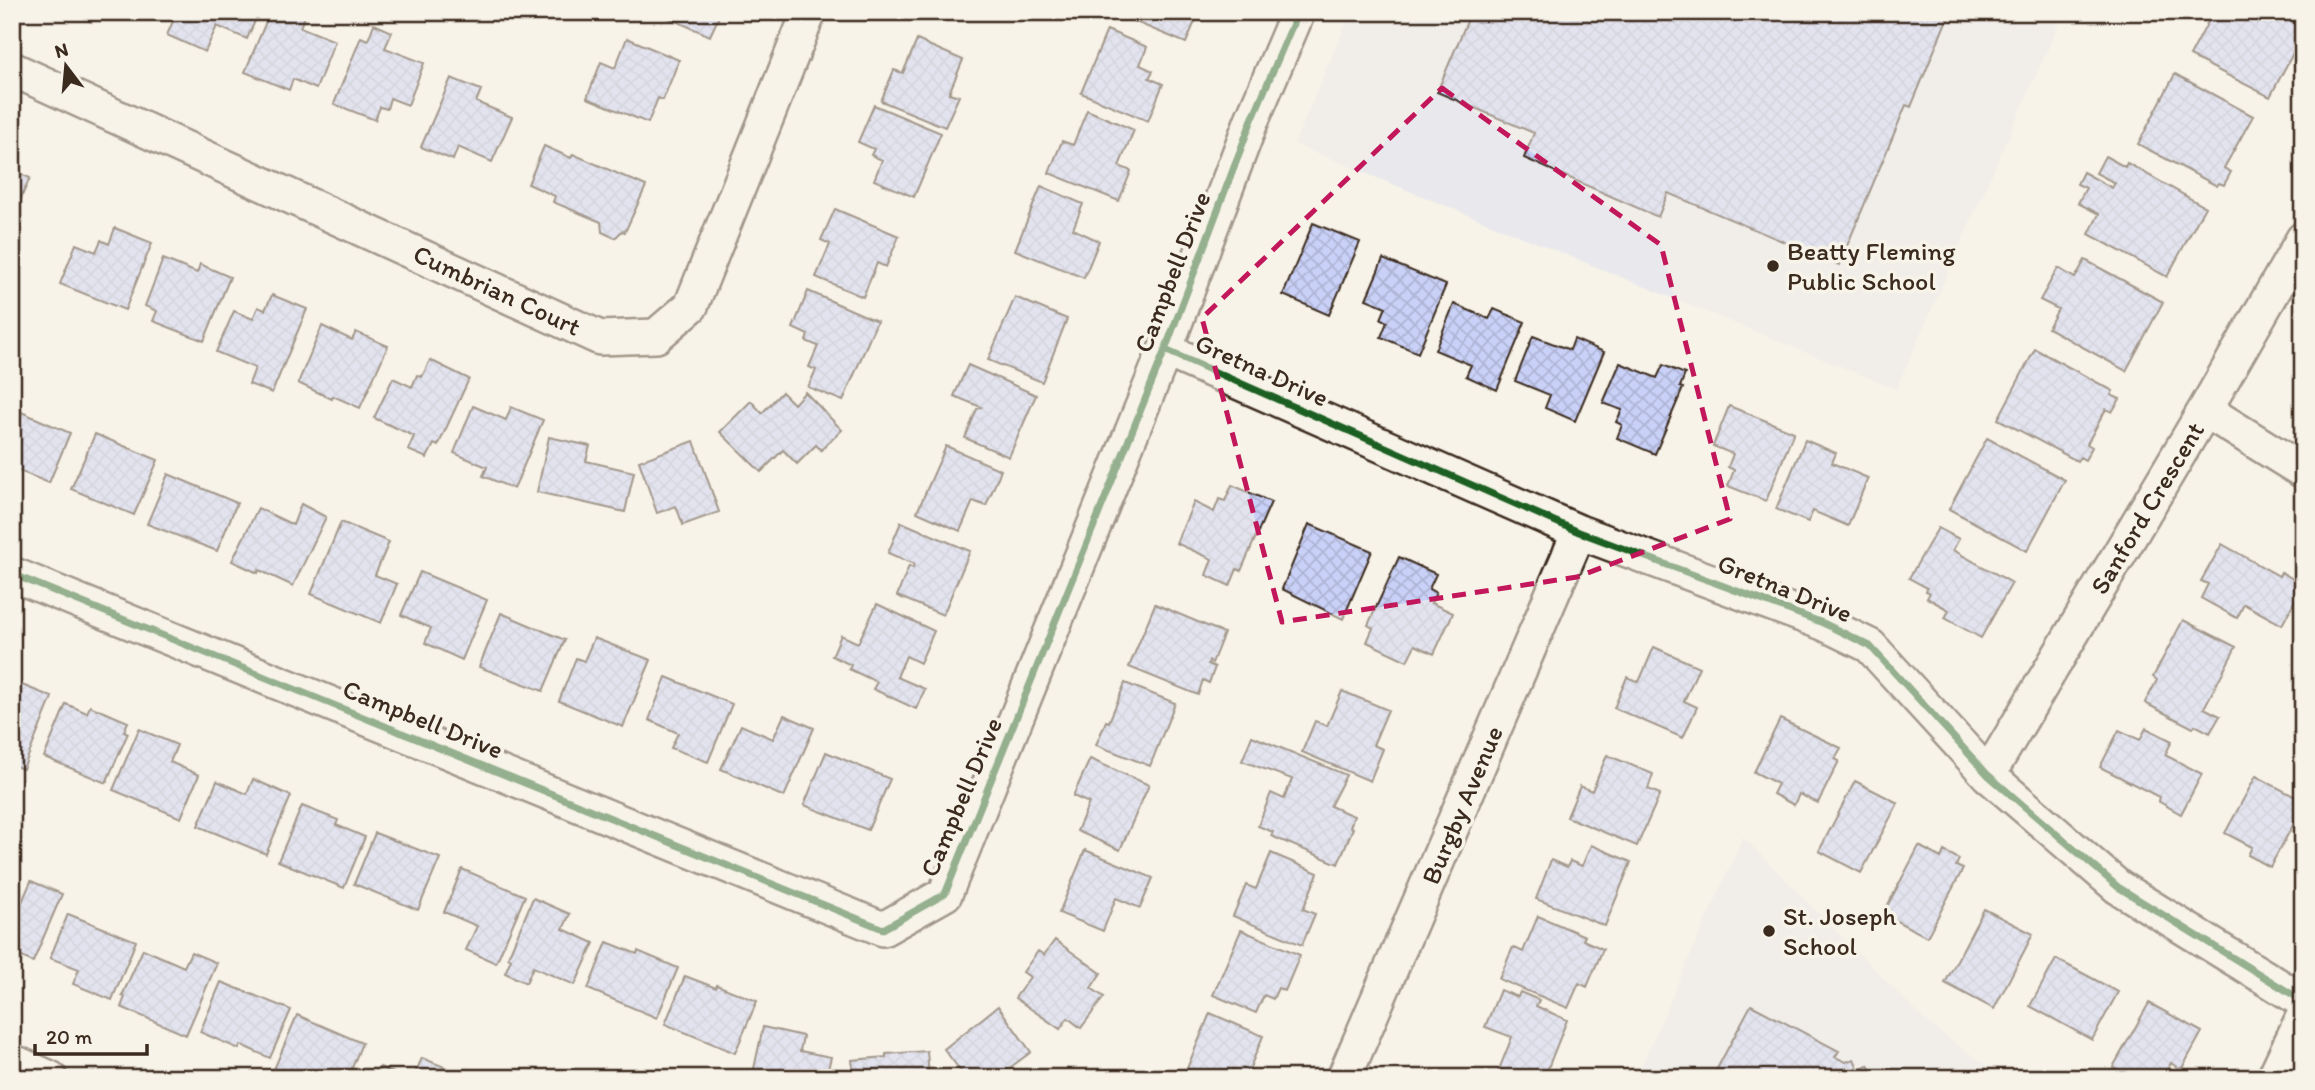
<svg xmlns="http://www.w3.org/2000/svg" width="2315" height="1090" font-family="Itim,sans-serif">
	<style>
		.built { fill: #e9e9ed }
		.building { fill: url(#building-cross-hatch); stroke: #3b2a1e; stroke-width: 2 }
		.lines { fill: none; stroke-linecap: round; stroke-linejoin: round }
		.street-casing { stroke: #3b2a1e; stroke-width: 38 }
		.street { stroke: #f7f3e8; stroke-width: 33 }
		.cycleway-casing { stroke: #f7f3e8; stroke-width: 11 }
		.cycleway { stroke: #1b5e20; stroke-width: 7 }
		.marked { fill: none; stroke: #c2185b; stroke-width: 5; stroke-dasharray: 14 9; stroke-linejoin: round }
		.poi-dot { fill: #3b2a1e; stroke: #f7f3e8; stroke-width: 2.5 }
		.labels { text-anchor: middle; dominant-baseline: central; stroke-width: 7; stroke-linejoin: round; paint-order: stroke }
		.poi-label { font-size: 26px; fill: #3b2a1e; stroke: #f7f3e8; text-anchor: start }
		.street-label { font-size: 26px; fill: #3b2a1e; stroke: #f7f3e8 }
	</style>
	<defs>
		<pattern id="building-cross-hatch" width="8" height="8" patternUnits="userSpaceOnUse" patternTransform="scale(1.75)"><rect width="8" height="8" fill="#c9d1f8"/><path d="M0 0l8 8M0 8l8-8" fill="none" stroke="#aeb4d4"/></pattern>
	</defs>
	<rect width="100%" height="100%" fill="#f7f3e8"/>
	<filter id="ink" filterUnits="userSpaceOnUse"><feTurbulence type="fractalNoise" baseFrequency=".0143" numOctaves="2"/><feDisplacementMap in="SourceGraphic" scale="14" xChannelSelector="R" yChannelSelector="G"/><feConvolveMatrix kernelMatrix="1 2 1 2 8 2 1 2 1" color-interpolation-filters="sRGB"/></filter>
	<g filter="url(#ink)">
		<path class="built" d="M 1351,12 L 2064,12 L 1896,389 L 1294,144 Z
			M 1743,837 L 1930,1025 L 2004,1078 L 1636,1078 Z"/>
		<path class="building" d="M 71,12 L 97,12 L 92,22 Z
			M 177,12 L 259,12 L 247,39 L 217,26 L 205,52 L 167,35 Z
			M 270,12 L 306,14 L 300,27 L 335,41 L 316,89 L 293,79 L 289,90 L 245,72 Z
			M 655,12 L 721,12 L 710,36 Z
			M 1117,12 L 1194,12 L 1198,14 L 1186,43 L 1116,14 Z
			M 1471,12 L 1950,12 L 1911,107 L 1906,105 L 1839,265 L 1668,193 L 1658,217 L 1524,158 L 1534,133 L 1437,92 Z
			M 2195,12 L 2277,12 L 2303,26 L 2303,34 L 2270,97 L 2190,56 L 2209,20 Z
			M 374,24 L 392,32 L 385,48 L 424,63 L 408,105 L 390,98 L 387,109 L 380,107 L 375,120 L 334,104 L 361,37 L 368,40 Z
			M 1107,30 L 1147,47 L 1140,65 L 1153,71 L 1149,78 L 1163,84 L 1148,121 L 1081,93 Z
			M 627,38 L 679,60 L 663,100 L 658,98 L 648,123 L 587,98 L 601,62 L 615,68 Z
			M 917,40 L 963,60 L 949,93 L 959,96 L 945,127 L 881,101 L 894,70 L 903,73 Z
			M 2175,74 L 2253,116 L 2224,168 L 2231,172 L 2224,185 L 2219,183 L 2217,186 L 2138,144 Z
			M 451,78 L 481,90 L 476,102 L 512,117 L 492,162 L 458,147 L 453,160 L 421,147 Z
			M 874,105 L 941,133 L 914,197 L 874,180 L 882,160 L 871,155 L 874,149 L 858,142 Z
			M 1087,110 L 1134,130 L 1119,166 L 1131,171 L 1119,201 L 1049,173 L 1062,141 L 1073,145 Z
			M 544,146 L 571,158 L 573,154 L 646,186 L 625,232 L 622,231 L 615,238 L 602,232 L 601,222 L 553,202 L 555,196 L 528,184 Z
			M 2105,156 L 2125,167 L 2127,163 L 2205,207 L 2167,277 L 2089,234 L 2099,214 L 2078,203 L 2086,188 L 2077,184 L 2083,172 L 2112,188 L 2115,183 L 2096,173 Z
			M 12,170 L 30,178 L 12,218 Z
			M 1041,186 L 1083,204 L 1073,229 L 1099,241 L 1084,278 L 1015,250 Z
			M 835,209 L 899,236 L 886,267 L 877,263 L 863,297 L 816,277 L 830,244 L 821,240 Z
			M 1313,223 L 1360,242 L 1329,315 L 1283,295 Z
			M 115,228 L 152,243 L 125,310 L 60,284 L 76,244 L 96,252 L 101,240 L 109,244 Z
			M 163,259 L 197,273 L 200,264 L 230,277 L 204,341 L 153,321 L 157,311 L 145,306 Z
			M 1383,259 L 1446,285 L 1418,353 L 1381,337 L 1387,322 L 1381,319 L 1386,307 L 1366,299 Z
			M 2085,260 L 2163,302 L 2126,371 L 2048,328 L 2058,309 L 2040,300 L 2058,268 L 2075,278 Z
			M 808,291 L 877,321 L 843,401 L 808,387 L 816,370 L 809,367 L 818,346 L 806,341 L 808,335 L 793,328 Z
			M 272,295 L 307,309 L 272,393 L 249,384 L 255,368 L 216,352 L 234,311 L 253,319 L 258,307 L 265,310 Z
			M 1015,297 L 1067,319 L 1042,382 L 988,360 Z
			M 1454,304 L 1489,319 L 1494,309 L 1525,322 L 1497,390 L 1466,376 L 1471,365 L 1435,350 Z
			M 322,326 L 352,340 L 356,332 L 388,346 L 360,408 L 333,396 L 332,399 L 298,383 Z
			M 1533,336 L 1570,350 L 1574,339 L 1604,352 L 1575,421 L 1545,408 L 1550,395 L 1515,381 Z
			M 2035,349 L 2113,391 L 2111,395 L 2120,399 L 2112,412 L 2106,409 L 2087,444 L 2092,447 L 2085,460 L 2080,457 L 2077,461 L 1998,419 Z
			M 430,360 L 469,379 L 438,446 L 434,444 L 427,458 L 408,450 L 414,436 L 374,418 L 393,378 L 412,387 L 417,375 L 422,377 Z
			M 1620,363 L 1657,378 L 1663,365 L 1685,374 L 1680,387 L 1683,388 L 1655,454 L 1617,438 L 1622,425 L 1616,422 L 1622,410 L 1603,403 Z
			M 968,365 L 1036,395 L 1009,457 L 965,438 L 977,409 L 981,407 L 954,396 Z
			M 782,392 L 794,404 L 805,392 L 842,430 L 821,450 L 816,445 L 797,464 L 783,450 L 761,472 L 720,432 L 751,401 L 762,413 Z
			M 473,406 L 506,420 L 511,407 L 543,420 L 514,489 L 483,476 L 487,467 L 454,453 Z
			M 1729,406 L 1794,432 L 1766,501 L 1728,486 L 1734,470 L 1728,467 L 1733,454 L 1713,446 Z
			M 12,408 L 70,433 L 49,483 L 12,468 Z
			M 95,434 L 158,460 L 134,515 L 71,489 Z
			M 549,437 L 590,446 L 586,461 L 634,472 L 625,512 L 537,492 Z
			M 1987,438 L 2065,480 L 2027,551 L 1949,509 Z
			M 1805,440 L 1836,453 L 1832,463 L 1868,478 L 1848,526 L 1813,511 L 1808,522 L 1776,509 Z
			M 694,441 L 719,512 L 683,525 L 676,506 L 657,513 L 639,461 Z
			M 946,446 L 1001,470 L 986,506 L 973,501 L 960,531 L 917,512 Z
			M 168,474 L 237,503 L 217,551 L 147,524 Z
			M 1232,485 L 1271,502 L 1241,571 L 1237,569 L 1230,586 L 1206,575 L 1212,559 L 1176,543 L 1194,502 L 1214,512 L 1219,499 L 1225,501 Z
			M 301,504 L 326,517 L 293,586 L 259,570 L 258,573 L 232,561 L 258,508 L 293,525 Z
			M 341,522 L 389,542 L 375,575 L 397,584 L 381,623 L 311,594 Z
			M 901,522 L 970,551 L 943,615 L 897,596 L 909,566 L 913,568 L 914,564 L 888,553 Z
			M 1309,524 L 1372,551 L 1343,619 L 1282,589 Z
			M 1938,528 L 1959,539 L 1953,550 L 2012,583 L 1981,638 L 1945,618 L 1949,610 L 1927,598 L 1930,593 L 1926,591 L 1927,588 L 1909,578 Z
			M 2222,544 L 2279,576 L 2281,572 L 2303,585 L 2282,625 L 2244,604 L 2237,618 L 2201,598 L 2208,584 L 2201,581 Z
			M 1399,557 L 1436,574 L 1429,589 L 1436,593 L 1431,603 L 1453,613 L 1434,654 L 1415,645 L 1407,661 L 1367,642 L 1373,628 L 1368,625 Z
			M 420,572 L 487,600 L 462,660 L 425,643 L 431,628 L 401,615 Z
			M 877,604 L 934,631 L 920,663 L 906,656 L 897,677 L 925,689 L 916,709 L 873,689 L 877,682 L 849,669 L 851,665 L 832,656 L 841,635 L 858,643 Z
			M 1155,604 L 1224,633 L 1212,663 L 1209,661 L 1208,664 L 1215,667 L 1209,683 L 1203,680 L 1198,695 L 1129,667 Z
			M 501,613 L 565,640 L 543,691 L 479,667 Z
			M 2183,620 L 2236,647 L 2204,708 L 2220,716 L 2210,733 L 2195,725 L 2193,728 L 2145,703 L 2157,680 L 2153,677 Z
			M 594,638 L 651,660 L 623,727 L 559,701 L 576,658 L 584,661 Z
			M 1654,647 L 1699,667 L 1684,701 L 1697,707 L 1683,738 L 1614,708 L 1627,677 L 1639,682 Z
			M 666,677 L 732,704 L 708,762 L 671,748 L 678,733 L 649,720 Z
			M 12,681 L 52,697 L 23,769 L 12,765 Z
			M 1125,683 L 1175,703 L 1150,766 L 1096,745 L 1106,721 L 1109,722 Z
			M 1342,691 L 1388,710 L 1373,745 L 1383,749 L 1370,781 L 1302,752 L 1315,721 L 1327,726 Z
			M 66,704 L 87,713 L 90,706 L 128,722 L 124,731 L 128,733 L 106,783 L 44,757 Z
			M 784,715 L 814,728 L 784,797 L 721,769 L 741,725 L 773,739 Z
			M 1780,719 L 1841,748 L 1835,759 L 1839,761 L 1818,803 L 1799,794 L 1794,805 L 1773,794 L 1778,784 L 1754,772 Z
			M 2146,728 L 2172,741 L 2165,755 L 2202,774 L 2181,814 L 2158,801 L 2159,797 L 2100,767 L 2119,730 L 2140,740 Z
			M 139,729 L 177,745 L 170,762 L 199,775 L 181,818 L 113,790 Z
			M 1252,736 L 1346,775 L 1330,806 L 1354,816 L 1350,827 L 1353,828 L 1338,864 L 1271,836 L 1273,832 L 1258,826 L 1271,793 L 1284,799 L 1292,779 L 1242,761 Z
			M 826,752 L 890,779 L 868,830 L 804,805 Z
			M 1607,755 L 1653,774 L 1648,789 L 1660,794 L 1637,846 L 1567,817 L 1580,786 L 1592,791 Z
			M 1090,759 L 1149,785 L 1120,850 L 1077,831 L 1089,803 L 1073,796 Z
			M 2256,776 L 2303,801 L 2303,807 L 2270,867 L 2248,855 L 2252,847 L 2225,833 Z
			M 253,779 L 291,796 L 266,854 L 198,826 L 217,781 L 247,794 Z
			M 1855,781 L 1898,803 L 1861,873 L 1819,851 Z
			M 302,806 L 338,820 L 336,825 L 365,837 L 344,888 L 278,861 Z
			M 375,833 L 440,858 L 418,910 L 354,884 Z
			M 1591,845 L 1631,862 L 1605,926 L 1536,899 L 1551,860 L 1567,867 L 1570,861 L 1582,866 Z
			M 1919,846 L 1941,858 L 1944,851 L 1959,859 L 1956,866 L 1963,869 L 1927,937 L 1883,914 Z
			M 1085,850 L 1153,878 L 1140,908 L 1116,898 L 1103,931 L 1059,913 Z
			M 1271,853 L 1318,873 L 1303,909 L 1315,914 L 1302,945 L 1233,916 L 1246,885 L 1256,889 Z
			M 462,869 L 525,896 L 496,963 L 466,950 L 477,926 L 444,912 Z
			M 31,881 L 62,894 L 33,962 L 12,953 L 12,901 L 21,904 Z
			M 533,898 L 570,914 L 563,929 L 594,943 L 575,985 L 533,967 L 526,983 L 505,973 L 511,959 L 508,957 Z
			M 1984,909 L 2033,934 L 1994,1009 L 1945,983 Z
			M 68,914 L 136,941 L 112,1000 L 73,984 L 79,969 L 50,958 Z
			M 1538,916 L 1585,936 L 1583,940 L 1603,949 L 1587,987 L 1579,983 L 1568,1008 L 1499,979 L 1513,947 L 1523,952 Z
			M 1241,930 L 1300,955 L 1285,991 L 1278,988 L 1273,999 L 1264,995 L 1256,1013 L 1213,995 Z
			M 1055,940 L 1101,973 L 1091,988 L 1104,997 L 1081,1028 L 1068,1018 L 1060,1029 L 1015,998 L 1030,977 L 1023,972 L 1038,951 L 1044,955 Z
			M 607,942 L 637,954 L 638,951 L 678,968 L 657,1018 L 588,989 Z
			M 143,949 L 184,967 L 191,952 L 217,963 L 186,1035 L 121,1007 L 125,997 L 122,996 Z
			M 2056,959 L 2118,992 L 2092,1040 L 2030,1006 Z
			M 685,976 L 716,988 L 717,985 L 757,1001 L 735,1053 L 665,1024 Z
			M 221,982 L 291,1010 L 270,1058 L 241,1045 L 239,1049 L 200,1032 Z
			M 1500,990 L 1518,997 L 1520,992 L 1539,1000 L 1536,1006 L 1567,1020 L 1544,1078 L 1513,1078 L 1498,1072 L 1512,1037 L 1485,1027 Z
			M 2149,1003 L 2202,1032 L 2181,1070 L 2171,1063 L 2163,1078 L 2133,1078 L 2113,1067 Z
			M 1751,1005 L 1839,1051 L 1835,1057 L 1846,1062 L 1854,1059 L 1859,1070 L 1868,1065 L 1874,1077 L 1881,1073 L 1884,1078 L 1712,1078 Z
			M 998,1006 L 1031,1052 L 996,1078 L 966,1078 L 944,1049 Z
			M 1210,1013 L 1263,1036 L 1247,1075 L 1233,1069 L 1229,1078 L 1183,1078 Z
			M 297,1015 L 362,1043 L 348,1078 L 327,1078 L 315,1073 L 313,1078 L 280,1078 L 272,1074 Z
			M 763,1027 L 803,1036 L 800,1051 L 831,1057 L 826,1078 L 752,1078 Z
			M 927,1051 L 929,1078 L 854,1078 L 852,1060 L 886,1057 L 886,1054 Z
			M 422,1058 L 452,1070 L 449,1078 L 413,1078 Z
			M 380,1067 L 405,1078 L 376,1078 Z
			M 467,1069 L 490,1078 L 463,1078 Z"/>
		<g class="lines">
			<defs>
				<path id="street" d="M 12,69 L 600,338 L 656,336 L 691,306 L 809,12
					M 1165,350 L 1579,532 L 1823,623 L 1870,646 L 1988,775 L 2118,887 L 2303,1001
					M 2205,410 L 2303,471
					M 12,574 L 883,929 L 945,894 L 1165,350 L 1251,122 L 1298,12
					M 1988,775 L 2205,410 L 2303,239
					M 12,1061 L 50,1078
					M 1344,1078 L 1579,532
					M 2274,1078 L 2303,1017"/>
			</defs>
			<use href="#street" class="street-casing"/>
			<use href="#street" class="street"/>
			<defs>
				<path id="cycleway" d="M 1165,350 L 1579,532 L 1823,623 L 1870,646 L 1988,775 L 2118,887 L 2303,1001
					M 12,574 L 883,929 L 945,894 L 1165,350 L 1251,122 L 1298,12"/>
			</defs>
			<use href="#cycleway" class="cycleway-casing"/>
			<use href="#cycleway" class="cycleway"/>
		</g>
	</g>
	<path d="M0 0H2315V1090H0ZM 1442,88 L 1661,245 L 1730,519 L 1577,577 L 1282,622 L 1202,318 Z" fill="#f7f3e8" fill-opacity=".55" fill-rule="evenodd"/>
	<path class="marked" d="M 1442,88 L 1661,245 L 1730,519 L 1577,577 L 1282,622 L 1202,318 Z"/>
	<g class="poi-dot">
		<circle cx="1773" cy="266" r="7"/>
		<circle cx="1769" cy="931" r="7"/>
	</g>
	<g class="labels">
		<g class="poi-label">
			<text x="1787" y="251">Beatty Fleming<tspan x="1787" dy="30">Public School</tspan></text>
			<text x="1783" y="916">St. Joseph<tspan x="1783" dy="30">School</tspan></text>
		</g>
		<g class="street-label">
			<text transform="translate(1172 272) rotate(-69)">Campbell Drive</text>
			<text transform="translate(497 290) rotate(25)">Cumbrian Court</text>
			<text transform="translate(1262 370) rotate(24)">Gretna Drive</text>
			<text transform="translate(2147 508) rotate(-59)">Sanford Crescent</text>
			<text transform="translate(1785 588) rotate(22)">Gretna Drive</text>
			<text transform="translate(423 719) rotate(22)">Campbell Drive</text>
			<text transform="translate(961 797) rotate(-67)">Campbell Drive</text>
			<text transform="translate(1462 805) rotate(-67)">Burgby Avenue</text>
		</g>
	</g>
	<rect width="2315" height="1090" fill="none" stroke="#f7f3e8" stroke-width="42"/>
	<rect x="21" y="21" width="2273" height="1048" fill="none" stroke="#3b2a1e" stroke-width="2.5" filter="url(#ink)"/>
	<g transform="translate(66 66) rotate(344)" stroke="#f7f3e8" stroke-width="5" paint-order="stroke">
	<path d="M0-5L12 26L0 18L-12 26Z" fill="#3b2a1e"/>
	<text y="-10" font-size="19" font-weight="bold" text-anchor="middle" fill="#3b2a1e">N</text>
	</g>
	<path d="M35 1044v10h112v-10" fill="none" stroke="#3b2a1e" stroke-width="3.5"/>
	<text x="46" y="1044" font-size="21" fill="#3b2a1e" stroke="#f7f3e8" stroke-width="5" paint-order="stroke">20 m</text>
</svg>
